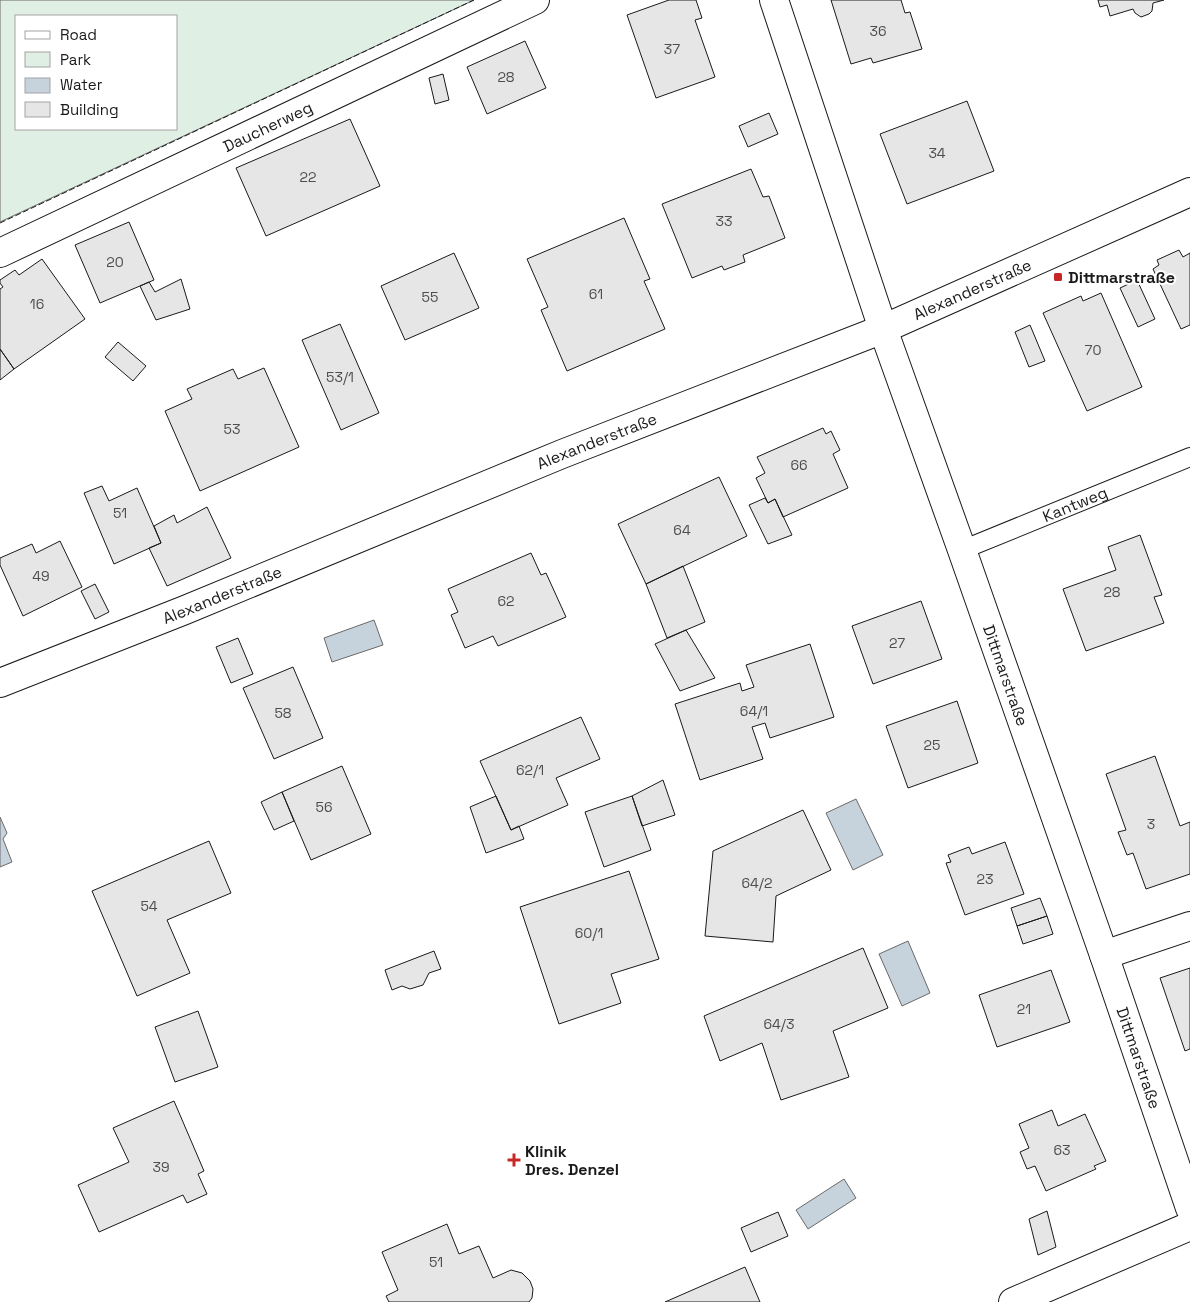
<svg xmlns="http://www.w3.org/2000/svg" width="1190" height="1302" font-family="'Space Grotesk',sans-serif">
	<style>
		.green { fill: #e0efe3; stroke: #6a6a6a; fill-rule: evenodd }
		.water { fill: #c6d2dc; stroke: #6a6a6a }
		.building { fill: #e6e6e6; stroke: #1a1a1a }
		.lines { fill: none; stroke-linecap: round; stroke-linejoin: round }
		.service-casing { stroke: #1a1a1a; stroke-width: 20 }
		.minor-casing { stroke: #1a1a1a; stroke-width: 30 }
		.service { stroke: #fff; stroke-width: 18 }
		.minor { stroke: #fff; stroke-width: 28 }
		.fence { stroke: #1a1a1a; stroke-width: 1; stroke-dasharray: 6 2.5; stroke-linecap: butt }
		.poi-dot { fill: #c62828; stroke: #fff; stroke-width: 2 }
		.labels { text-anchor: middle; dominant-baseline: central; stroke-width: 4; stroke-linejoin: round; paint-order: stroke }
		.number-label { font-size: 14px; fill: #4d4d4d }
		.street-label { font-size: 16px; fill: #1a1a1a; stroke: #fff }
		.poi-label { font-size: 16px; font-weight: bold; fill: #1a1a1a; stroke: #fff; text-anchor: start }
	</style>
	<rect width="100%" height="100%" fill="#fff"/>
	<path class="green" d="M 0,0 L 474,0 L 0,222 ZM 16,16 L 176,16 L 176,129 L 16,129 Z"/>
	<path class="water" d="M 374,620 L 383,645 L 332,662 L 324,638 Z
		M 856,799 L 883,855 L 853,870 L 826,813 Z
		M 0,817 L 7,833 L 3,839 L 12,862 L 0,867 Z
		M 908,941 L 930,993 L 902,1006 L 879,954 Z
		M 844,1179 L 856,1198 L 808,1229 L 796,1210 Z"/>
	<path class="building" d="M 669,0 L 696,0 L 702,18 L 695,20 L 715,77 L 656,98 L 627,15 Z
		M 831,0 L 901,0 L 905,13 L 910,12 L 922,49 L 873,63 L 871,58 L 851,64 Z
		M 1098,0 L 1164,0 L 1153,3 L 1152,11 L 1149,14 L 1141,17 L 1135,13 L 1133,9 L 1110,16 L 1107,5 L 1100,7 Z
		M 525,41 L 546,88 L 487,114 L 467,67 Z
		M 443,74 L 449,100 L 435,104 L 429,78 Z
		M 967,101 L 994,171 L 907,204 L 880,134 Z
		M 769,113 L 778,134 L 748,147 L 739,126 Z
		M 350,119 L 380,186 L 266,236 L 236,168 Z
		M 751,169 L 763,197 L 769,196 L 785,238 L 743,255 L 745,262 L 724,270 L 722,266 L 692,278 L 662,204 Z
		M 624,218 L 650,279 L 644,281 L 665,329 L 567,371 L 541,310 L 548,307 L 527,259 Z
		M 129,222 L 154,280 L 100,303 L 75,245 Z
		M 1179,250 L 1183,257 L 1190,253 L 1190,325 L 1181,329 L 1153,269 L 1159,265 L 1157,260 Z
		M 454,253 L 479,308 L 405,340 L 381,286 Z
		M 42,259 L 85,319 L 14,369 L 0,349 L 0,289 L 3,287 L 0,283 L 0,280 L 15,270 L 19,275 Z
		M 181,279 L 190,309 L 156,320 L 140,286 L 149,282 L 155,292 Z
		M 1137,280 L 1155,319 L 1138,327 L 1120,288 Z
		M 1101,293 L 1142,387 L 1087,411 L 1043,313 L 1081,296 L 1083,301 Z
		M 340,324 L 379,413 L 341,430 L 302,340 Z
		M 1030,325 L 1045,361 L 1029,367 L 1015,332 Z
		M 118,342 L 146,366 L 133,381 L 105,357 Z
		M 0,349 L 14,369 L 0,380 Z
		M 264,368 L 299,447 L 200,491 L 165,411 L 192,399 L 187,389 L 233,369 L 238,379 Z
		M 823,428 L 826,434 L 831,431 L 840,450 L 833,454 L 848,488 L 783,517 L 775,499 L 768,503 L 756,478 L 765,473 L 757,457 Z
		M 719,477 L 747,536 L 646,584 L 618,524 Z
		M 102,486 L 109,501 L 137,488 L 161,543 L 114,564 L 84,493 Z
		M 765,498 L 768,503 L 775,499 L 792,535 L 768,544 L 749,505 Z
		M 207,507 L 231,558 L 167,586 L 149,548 L 161,543 L 154,526 L 174,515 L 177,523 Z
		M 1140,535 L 1162,595 L 1154,597 L 1164,623 L 1086,651 L 1063,589 L 1116,570 L 1108,547 Z
		M 60,541 L 82,587 L 23,616 L 0,565 L 0,558 L 32,544 L 36,553 Z
		M 531,553 L 541,575 L 546,573 L 566,617 L 498,646 L 493,636 L 465,648 L 451,615 L 458,612 L 448,589 Z
		M 683,566 L 705,622 L 667,638 L 646,584 Z
		M 95,584 L 109,612 L 95,619 L 81,591 Z
		M 921,601 L 942,659 L 873,684 L 852,626 Z
		M 686,630 L 715,678 L 680,691 L 655,644 Z
		M 238,638 L 253,674 L 231,683 L 216,647 Z
		M 810,644 L 834,717 L 770,738 L 765,723 L 752,727 L 763,759 L 700,780 L 675,704 L 740,683 L 742,691 L 754,687 L 746,665 Z
		M 293,667 L 323,738 L 274,759 L 243,688 Z
		M 957,701 L 978,763 L 908,788 L 886,726 Z
		M 581,717 L 600,759 L 556,778 L 568,805 L 511,830 L 480,761 Z
		M 1155,756 L 1180,826 L 1190,822 L 1190,874 L 1146,889 L 1133,853 L 1127,855 L 1118,832 L 1126,830 L 1106,774 Z
		M 342,766 L 371,834 L 311,860 L 282,792 Z
		M 663,780 L 675,815 L 642,826 L 632,796 Z
		M 282,792 L 294,821 L 274,830 L 261,802 Z
		M 496,796 L 511,830 L 519,826 L 524,839 L 486,853 L 470,807 Z
		M 632,796 L 651,850 L 604,867 L 585,812 Z
		M 803,810 L 831,870 L 776,896 L 773,942 L 705,936 L 713,851 Z
		M 209,841 L 231,893 L 167,920 L 190,973 L 137,996 L 92,891 Z
		M 1005,842 L 1024,894 L 965,915 L 946,863 L 951,862 L 948,855 L 969,847 L 972,854 Z
		M 629,871 L 659,959 L 611,974 L 621,1003 L 559,1024 L 520,907 Z
		M 1040,898 L 1047,916 L 1017,926 L 1011,908 Z
		M 1047,916 L 1053,934 L 1023,944 L 1017,926 Z
		M 863,948 L 888,1008 L 833,1031 L 849,1077 L 781,1100 L 762,1043 L 720,1061 L 704,1016 Z
		M 434,951 L 441,969 L 429,973 L 423,985 L 410,989 L 402,986 L 392,990 L 385,970 Z
		M 1190,968 L 1190,1049 L 1185,1051 L 1160,978 Z
		M 1051,970 L 1070,1022 L 997,1047 L 979,995 Z
		M 198,1011 L 218,1067 L 175,1082 L 155,1027 Z
		M 174,1101 L 204,1171 L 198,1174 L 207,1194 L 187,1203 L 183,1195 L 99,1232 L 78,1185 L 129,1162 L 113,1128 Z
		M 1052,1110 L 1058,1126 L 1085,1114 L 1106,1161 L 1094,1166 L 1096,1169 L 1046,1191 L 1035,1166 L 1027,1169 L 1020,1152 L 1029,1148 L 1019,1124 Z
		M 1047,1211 L 1056,1247 L 1038,1255 L 1029,1219 Z
		M 778,1212 L 788,1236 L 751,1252 L 741,1228 Z
		M 447,1224 L 459,1254 L 479,1246 L 493,1278 L 511,1270 L 522,1273 L 530,1281 L 533,1289 L 532,1298 L 529,1302 L 389,1302 L 386,1296 L 398,1290 L 382,1252 Z
		M 745,1267 L 760,1302 L 665,1302 Z"/>
	<g class="lines">
		<defs>
			<g id="service">
				<path id="s1" d="M 962,550 L 1190,457"/>
			</g>
			<g id="minor">
				<path id="s2" d="M 774,0 L 883,329 L 962,550 L 1104,955 L 1190,1208"/>
				<path id="s3" d="M 0,253 L 535,0"/>
				<path id="s4" d="M 0,683 L 185,610 L 562,454 L 883,329 L 1190,192"/>
				<path d="M 1104,955 L 1190,926"/>
				<path d="M 1013,1302 L 1190,1226"/>
			</g>
		</defs>
		<use href="#service" class="service-casing"/>
		<use href="#minor" class="minor-casing"/>
		<use href="#service" class="service"/>
		<use href="#minor" class="minor"/>
		<path class="fence" d="M 0,223 L 474,0"/>
	</g>
	<g class="poi-dot">
		<rect x="1053" y="272" width="10" height="10" rx="2.5"/>
		<path d="M511.5 1152.5h5v5h5v5h-5v5h-5v-5h-5v-5h5z"/>
	</g>
	<g class="labels">
		<g class="number-label">
			<text x="878" y="31">36</text>
			<text x="672" y="49">37</text>
			<text x="506" y="77">28</text>
			<text x="937" y="153">34</text>
			<text x="308" y="177">22</text>
			<text x="724" y="221">33</text>
			<text x="115" y="262">20</text>
			<text x="596" y="294">61</text>
			<text x="430" y="297">55</text>
			<text x="37" y="304">16</text>
			<text x="1093" y="350">70</text>
			<text x="340" y="377">53/1</text>
			<text x="232" y="429">53</text>
			<text x="799" y="465">66</text>
			<text x="120" y="513">51</text>
			<text x="682" y="530">64</text>
			<text x="41" y="576">49</text>
			<text x="1112" y="592">28</text>
			<text x="506" y="601">62</text>
			<text x="897" y="643">27</text>
			<text x="754" y="711">64/1</text>
			<text x="283" y="713">58</text>
			<text x="932" y="745">25</text>
			<text x="530" y="770">62/1</text>
			<text x="324" y="807">56</text>
			<text x="1151" y="824">3</text>
			<text x="985" y="879">23</text>
			<text x="757" y="883">64/2</text>
			<text x="149" y="906">54</text>
			<text x="589" y="933">60/1</text>
			<text x="1024" y="1009">21</text>
			<text x="779" y="1024">64/3</text>
			<text x="1062" y="1150">63</text>
			<text x="161" y="1167">39</text>
			<text x="436" y="1262">51</text>
		</g>
		<g class="street-label">
			<text stroke="none"><textPath href="#s3" startOffset="296">Daucherweg</textPath></text>
			<text stroke="none"><textPath href="#s4" startOffset="1049">Alexanderstraße</textPath></text>
			<text stroke="none"><textPath href="#s4" startOffset="644">Alexanderstraße</textPath></text>
			<text stroke="none"><textPath href="#s1" startOffset="122">Kantweg</textPath></text>
			<text stroke="none"><textPath href="#s4" startOffset="239">Alexanderstraße</textPath></text>
			<text stroke="none"><textPath href="#s2" startOffset="714">Dittmarstraße</textPath></text>
			<text stroke="none"><textPath href="#s2" startOffset="1119">Dittmarstraße</textPath></text>
		</g>
		<g class="poi-label">
			<text x="1068" y="277">Dittmarstraße</text>
			<text x="525" y="1151">Klinik<tspan x="525" dy="18">Dres. Denzel</tspan></text>
		</g>
	</g>
	<rect x="15" y="15" width="162" height="115" fill="#ffffff" stroke="#a3a3a3"/>
	<rect x="25" y="31" width="25" height="8" fill="#ffffff" stroke="#a3a3a3"/>
	<text x="60" y="40" font-size="15" fill="#1a1a1a">Road</text>
	<rect x="25" y="52" width="25" height="15" fill="#e0efe3" stroke="#a3a3a3"/>
	<text x="60" y="65" font-size="15" fill="#1a1a1a">Park</text>
	<rect x="25" y="78" width="25" height="15" fill="#c6d2dc" stroke="#a3a3a3"/>
	<text x="60" y="90" font-size="15" fill="#1a1a1a">Water</text>
	<rect x="25" y="102" width="25" height="15" fill="#e6e6e6" stroke="#a3a3a3"/>
	<text x="60" y="115" font-size="15" fill="#1a1a1a">Building</text>
</svg>
